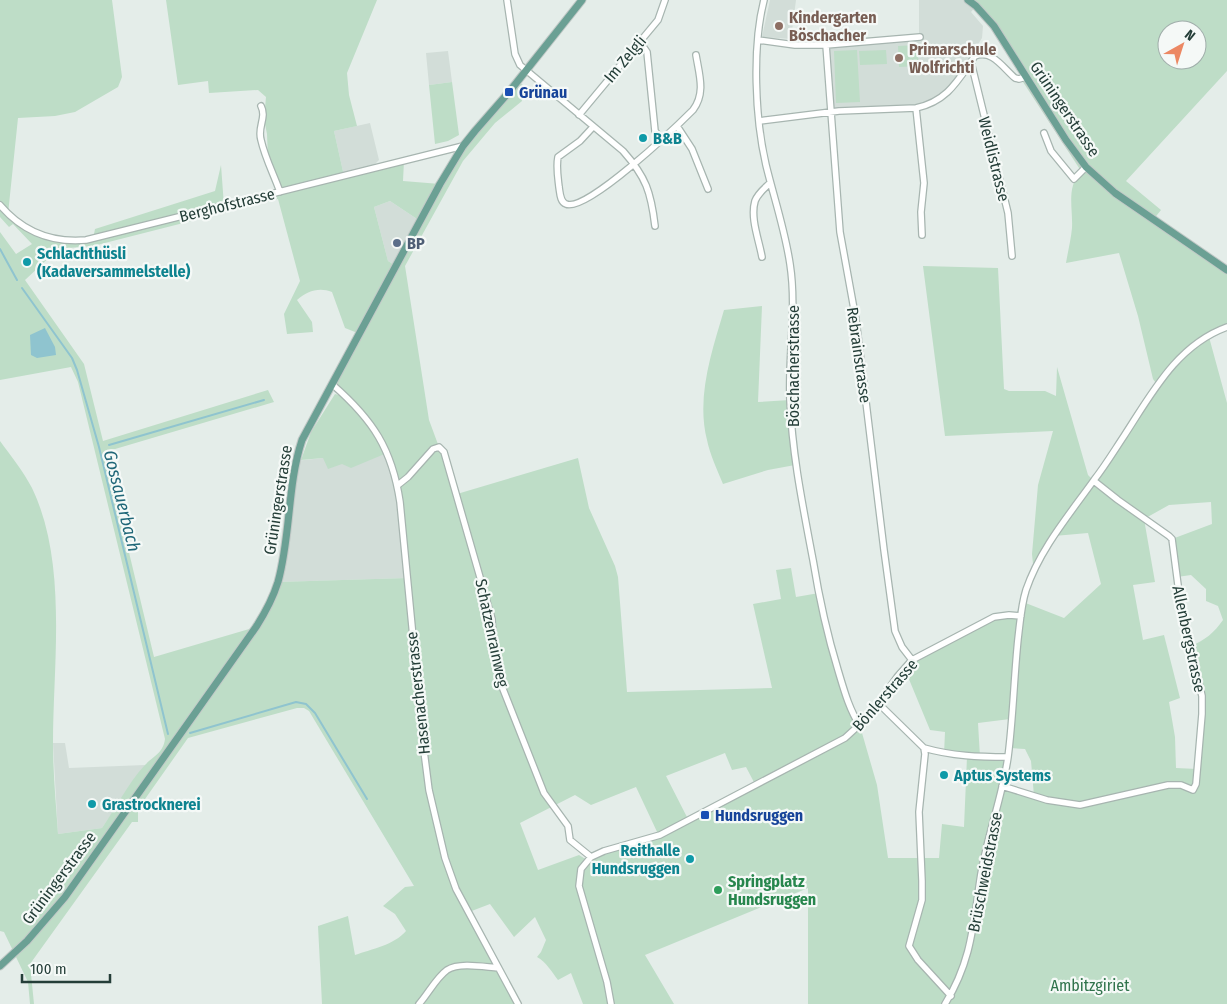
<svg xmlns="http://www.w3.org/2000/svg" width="1227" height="1004" font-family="'Fira Sans Condensed',sans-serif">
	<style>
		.built { fill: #d2ddd8 }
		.green { fill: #beddc7; fill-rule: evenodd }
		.water { fill: #8fc4cf }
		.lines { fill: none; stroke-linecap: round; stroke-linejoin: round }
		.stream { stroke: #8fc4cf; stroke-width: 2 }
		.minor-casing { stroke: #a7b5b0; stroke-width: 8 }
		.major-casing { stroke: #c2c9c7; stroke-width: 9 }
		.minor { stroke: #fff; stroke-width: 5.5 }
		.major { stroke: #6ba094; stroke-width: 7 }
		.education-dot { fill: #8d6e63; stroke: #f5f9f7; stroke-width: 2 }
		.transit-dot { fill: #1a4fb4; stroke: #f5f9f7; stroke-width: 2 }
		.culture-dot { fill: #0f9aa8; stroke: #f5f9f7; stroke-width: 2 }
		.service-dot { fill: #5c6f8a; stroke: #f5f9f7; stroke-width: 2 }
		.leisure-dot { fill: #2e9e5b; stroke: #f5f9f7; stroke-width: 2 }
		.labels { text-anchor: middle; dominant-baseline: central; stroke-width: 4.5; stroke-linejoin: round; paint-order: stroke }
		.education-label { font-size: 16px; font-weight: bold; fill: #785e54; stroke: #f5f9f7; text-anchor: start }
		.street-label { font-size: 16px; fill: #243e38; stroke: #f5f9f7 }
		.transit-label { font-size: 16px; font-weight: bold; fill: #164399; stroke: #f5f9f7; text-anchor: start }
		.culture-label { font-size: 16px; font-weight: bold; fill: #0d838f; stroke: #f5f9f7; text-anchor: start }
		.service-label { font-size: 16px; font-weight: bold; fill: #4e5e75; stroke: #f5f9f7; text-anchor: start }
		.leisure-label { font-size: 16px; font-weight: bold; fill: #27864d; stroke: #f5f9f7; text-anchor: start }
		.park-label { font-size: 16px; fill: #30734c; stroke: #f5f9f7 }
		.water-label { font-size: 18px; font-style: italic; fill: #206778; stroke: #f5f9f7 }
	</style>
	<rect width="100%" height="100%" fill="#e4ede9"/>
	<path class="built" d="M 770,0 L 796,0 L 791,39 L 762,37 Z
		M 919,0 L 968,0 L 976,6 L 971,12 L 983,26 L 982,38 L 972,54 L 971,62 L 953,87 L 923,106 L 831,112 L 826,45 L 919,37 Z
		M 448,51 L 452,82 L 429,85 L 426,53 Z
		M 370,123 L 379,160 L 375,164 L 375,168 L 344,176 L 334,131 Z
		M 390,201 L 420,221 L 396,266 L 388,261 L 374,207 Z
		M 387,452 L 394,471 L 407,578 L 278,582 L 295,461 L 323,458 L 342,464 Z
		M 53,743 L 65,743 L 69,768 L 145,765 L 102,828 L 58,834 Z"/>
	<path class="green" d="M 0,0 L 112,0 L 122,77 L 118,87 L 75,112 L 55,116 L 18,118 L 8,214 L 51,238 L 93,239 L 95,229 L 215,191 L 221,165 L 224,206 L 280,192 L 268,159 L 267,134 L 264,119 L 266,97 L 258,90 L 209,93 L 208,81 L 178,85 L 166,0 L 377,0 L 347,73 L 349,95 L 357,126 L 334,131 L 344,176 L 404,161 L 403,181 L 440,184 L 463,146 L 517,81 L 523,85 L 520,90 L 522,101 L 495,123 L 463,161 L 405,266 L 429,420 L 439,447 L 444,452 L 457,494 L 578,458 L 589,508 L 615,566 L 618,577 L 627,692 L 772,688 L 753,604 L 781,599 L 776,570 L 791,568 L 796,597 L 819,593 L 830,642 L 860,726 L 877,785 L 888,858 L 939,858 L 942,824 L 964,827 L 967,757 L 944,754 L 945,732 L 930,730 L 906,672 L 912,660 L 994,617 L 1021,616 L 1023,602 L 1064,618 L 1101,584 L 1088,533 L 1054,536 L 1036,566 L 1033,564 L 1032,554 L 1038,485 L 1053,431 L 945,436 L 923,266 L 998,268 L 1004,389 L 1009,391 L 1045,391 L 1056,396 L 1057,367 L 1088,475 L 1094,481 L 1158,386 L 1153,379 L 1138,316 L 1119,253 L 1066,263 C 1068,251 1071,239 1072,228 C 1073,207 1066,188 1081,171 L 1021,79 L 1026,77 L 994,26 L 968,0 L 1227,0 L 1227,71 L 1126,181 L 1161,210 L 1153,220 L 1227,270 L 1227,327 L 1209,337 L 1227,403 L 1227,1004 L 808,1004 L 808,888 L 645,955 L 674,1004 L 583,1004 L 571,973 L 558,980 C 552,972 546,962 537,957 L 541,952 L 546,940 L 535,917 L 514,937 L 490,904 L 469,912 L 518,1004 L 322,1004 L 318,926 L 348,916 L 355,955 C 372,949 394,945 406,931 L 395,914 L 383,906 L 405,887 L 414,886 L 309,711 L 304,708 L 297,708 L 188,738 L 138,809 L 138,822 L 132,822 L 30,964 L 34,1004 L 30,1004 L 28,982 L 4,932 L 0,931 L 0,441 C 11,456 23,471 32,488 C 68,563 53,663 53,743 C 53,774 56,804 58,834 L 102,828 C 115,809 129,782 144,766 C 153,756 163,754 165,739 L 78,382 L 71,367 L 0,380 L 0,232 L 16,254 L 32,244 L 13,224 L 9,227 L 0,217 ZM 1167,30 L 1197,30 L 1197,60 L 1167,60 ZM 278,199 L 300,281 L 284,314 L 287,334 L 313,332 L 312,322 L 297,300 C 307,291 319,287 332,292 L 345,328 L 360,334 L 333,385 L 346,397 L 335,394 L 311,432 L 301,460 L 323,458 L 328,469 L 342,464 L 351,468 L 387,453 L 400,502 L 407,578 L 278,582 L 256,627 L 154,657 L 105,452 L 274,402 L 268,390 L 103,441 L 84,364 L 25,280 L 54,253 L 56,249 L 93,246 ZM 390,201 L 420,221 L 396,266 L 388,261 L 374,207 ZM 1211,502 L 1212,524 L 1172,539 L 1177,577 L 1191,575 L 1206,589 L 1206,601 L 1218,606 L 1223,620 C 1214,633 1205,640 1191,646 L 1202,696 L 1197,769 L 1176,768 L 1175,737 L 1169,702 L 1180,698 L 1164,635 L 1143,640 L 1133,585 L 1155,582 L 1144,519 L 1169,505 ZM 1010,719 L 1008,748 L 1025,749 L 1031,761 L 1034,796 L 1002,786 L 1008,757 L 980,757 L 978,723 ZM 725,753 L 732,770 L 746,767 L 756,786 L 689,821 L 666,776 ZM 636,787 L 659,836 L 591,857 L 587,860 L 579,855 L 538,870 L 520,823 L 575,795 L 591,805 Z
		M 917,45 L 919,66 L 899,67 L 898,46 Z
		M 857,50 L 860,102 L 836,103 L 834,51 Z
		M 886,50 L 887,64 L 860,65 L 859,51 Z
		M 452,82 L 459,135 L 448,141 L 435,144 L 429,85 Z
		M 762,306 L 758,402 L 790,400 L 795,465 L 768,470 L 723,484 C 717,469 710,455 707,440 C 696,397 712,351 724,310 Z"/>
	<path class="water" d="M 45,328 L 55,347 L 56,355 L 37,358 L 31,355 L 30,335 Z"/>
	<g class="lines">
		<path class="stream" d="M 0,249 L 17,280
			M 22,288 L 72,358 L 77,370 L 99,447 L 168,734
			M 109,445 L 264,400
			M 190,733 L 296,702 L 306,704 L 315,713 L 367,799"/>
		<defs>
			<path id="minor" d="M 507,0 L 515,54 L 520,65 L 623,151 C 646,177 651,192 655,226
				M 764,0 C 752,47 755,118 766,165 C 774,198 785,230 790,264 C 797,309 788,354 790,400 C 792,454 803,507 813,560 C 819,597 827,634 838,670 C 844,690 849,709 860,726
				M 758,40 L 795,45 L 826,45 L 920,37
				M 640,42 L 647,52 L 655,131 L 661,139
				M 826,45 L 840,232 L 856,320 L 884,550 L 895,631 L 902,647 L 912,660
				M 971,62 L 1008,213 L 1012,256
				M 261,106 C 267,118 257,127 261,140 C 265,158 274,175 280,192
				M 916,108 L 924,183 L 921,212 L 922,235
				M 579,115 L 658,20 L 665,0
				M 759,121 L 839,111 L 916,108 C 948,101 958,80 975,56 C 992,49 1003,68 1015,78 L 1019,79 L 1026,77
				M 677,126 L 692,149 L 708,189
				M 593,127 L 580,141 L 558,157 C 556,167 558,178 559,187 C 560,193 560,202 566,204 C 586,213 677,126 693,110 C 706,93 699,74 696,55
				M 1044,133 L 1051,151 L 1074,179 L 1086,167
				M 0,205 C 22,231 51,243 86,240 L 463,146
				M 762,257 C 759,240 750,218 755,201 C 758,193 765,188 770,183
				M 333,385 C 373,420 392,449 400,502 L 424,751 L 429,790 L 445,858 L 456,889 L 518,1004
				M 398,485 L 408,477 L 433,449 L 439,447 L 444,452 L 492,619 L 494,656 L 501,684 L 544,793 L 568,826 L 570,840 L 591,857
				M 879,704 L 924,748 L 925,754 L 919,812 L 922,881 L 922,900 L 909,946 L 918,960 L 951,996
				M 924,748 C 952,756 979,757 1008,757
				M 1002,786 L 1047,800 L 1080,805 L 1168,785 L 1181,785 L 1193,790 L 1196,784 L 1202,714 L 1202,696 L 1181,608 L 1172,539 L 1169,536 L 1118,500 L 1094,481
				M 419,1004 C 428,994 436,978 447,970 C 460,962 484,967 498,968
				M 611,1004 L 607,982 L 579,886 L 581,869 L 591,857 L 604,851 L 660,835 L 845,738 L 869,716 L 897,677 L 912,660 L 994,617 L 1009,615 L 1021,616
				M 945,1004 C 971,962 973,927 980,880 C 986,838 1002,799 1008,757 C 1013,719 1014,678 1018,639 C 1020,623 1021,606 1026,590 C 1040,549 1069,515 1094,480 C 1105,466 1114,451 1124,436 C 1152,393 1177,345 1227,327"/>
			<path id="major" d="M 968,0 L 976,6 L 994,26 L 1066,140 L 1086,167 L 1115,193 L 1227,270
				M 0,966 L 27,941 L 65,897 L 256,627 C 265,613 273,598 278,582 C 291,535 287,486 302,440 L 440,184 L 463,146 L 475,131 L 509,92 L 582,0"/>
		</defs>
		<use href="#minor" class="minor-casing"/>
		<use href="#major" class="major-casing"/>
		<use href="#minor" class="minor"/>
		<use href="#major" class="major"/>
	</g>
	<g class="education-dot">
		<circle cx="779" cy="26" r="5"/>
		<circle cx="899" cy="58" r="5"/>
	</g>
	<g class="transit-dot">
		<rect x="504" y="87" width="10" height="10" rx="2.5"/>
		<rect x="700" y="810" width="10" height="10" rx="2.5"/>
	</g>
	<g class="culture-dot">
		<circle cx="643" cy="138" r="5"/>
		<circle cx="27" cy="262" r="5"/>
		<circle cx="944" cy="775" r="5"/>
		<circle cx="92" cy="804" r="5"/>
		<circle cx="690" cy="859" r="5"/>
	</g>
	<circle class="service-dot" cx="397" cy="243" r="5"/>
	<circle class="leisure-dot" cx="718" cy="890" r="5"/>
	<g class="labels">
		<g class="education-label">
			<text x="789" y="17">Kindergarten<tspan x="789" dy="18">Böschacher</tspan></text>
			<text x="909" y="49">Primarschule<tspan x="909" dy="18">Wolfrichti</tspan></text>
		</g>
		<g class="street-label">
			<text transform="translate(625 59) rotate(-50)">Im Zelgli</text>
			<text transform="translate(1065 109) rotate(56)">Grüningerstrasse</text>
			<text transform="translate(994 159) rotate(76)">Weidlistrasse</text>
			<text transform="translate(227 205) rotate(-14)">Berghofstrasse</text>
			<text transform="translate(859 355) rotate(82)">Rebrainstrasse</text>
			<text transform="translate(793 366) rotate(-90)">Böschacherstrasse</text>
			<text transform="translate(278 500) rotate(-81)">Grüningerstrasse</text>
			<text transform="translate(492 633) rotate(78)">Schatzenrainweg</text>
			<text transform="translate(1189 639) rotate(78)">Allenbergstrasse</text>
			<text transform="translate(418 693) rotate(-96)">Hasenacherstrasse</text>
			<text transform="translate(885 695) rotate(-49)">Bönlerstrasse</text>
			<text transform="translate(985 872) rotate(-79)">Brüschweidstrasse</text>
			<text transform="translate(59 878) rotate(-53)">Grüningerstrasse</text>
		</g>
		<g class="transit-label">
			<text x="519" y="92">Grünau</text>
			<text x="715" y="815">Hundsruggen</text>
		</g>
		<g class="culture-label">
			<text x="653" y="138">B&amp;B</text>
			<text x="37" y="253">Schlachthüsli<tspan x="37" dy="18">(Kadaversammelstelle)</tspan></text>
			<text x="954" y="775">Aptus Systems</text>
			<text x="102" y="804">Grastrocknerei</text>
			<text x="680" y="850" text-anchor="end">Reithalle<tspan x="680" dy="18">Hundsruggen</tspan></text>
		</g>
		<g class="service-label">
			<text x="407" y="243">BP</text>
		</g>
		<g class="leisure-label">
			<text x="728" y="881">Springplatz<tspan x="728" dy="18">Hundsruggen</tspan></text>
		</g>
		<g class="park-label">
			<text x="1090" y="985">Ambitzgiriet</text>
		</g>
		<g class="water-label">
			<text transform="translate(122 501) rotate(76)">Gossauerbach</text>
		</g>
	</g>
	<g transform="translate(1182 45) rotate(39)"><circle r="24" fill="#f5f9f7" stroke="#a1aeab"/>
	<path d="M0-4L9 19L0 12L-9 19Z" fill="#ec8863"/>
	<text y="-8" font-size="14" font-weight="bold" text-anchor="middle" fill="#243e38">N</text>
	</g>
	<path d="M22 974v8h88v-8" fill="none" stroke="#243e38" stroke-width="2.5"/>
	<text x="30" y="974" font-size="15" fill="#243e38" stroke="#f5f9f7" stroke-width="4" paint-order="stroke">100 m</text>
</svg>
